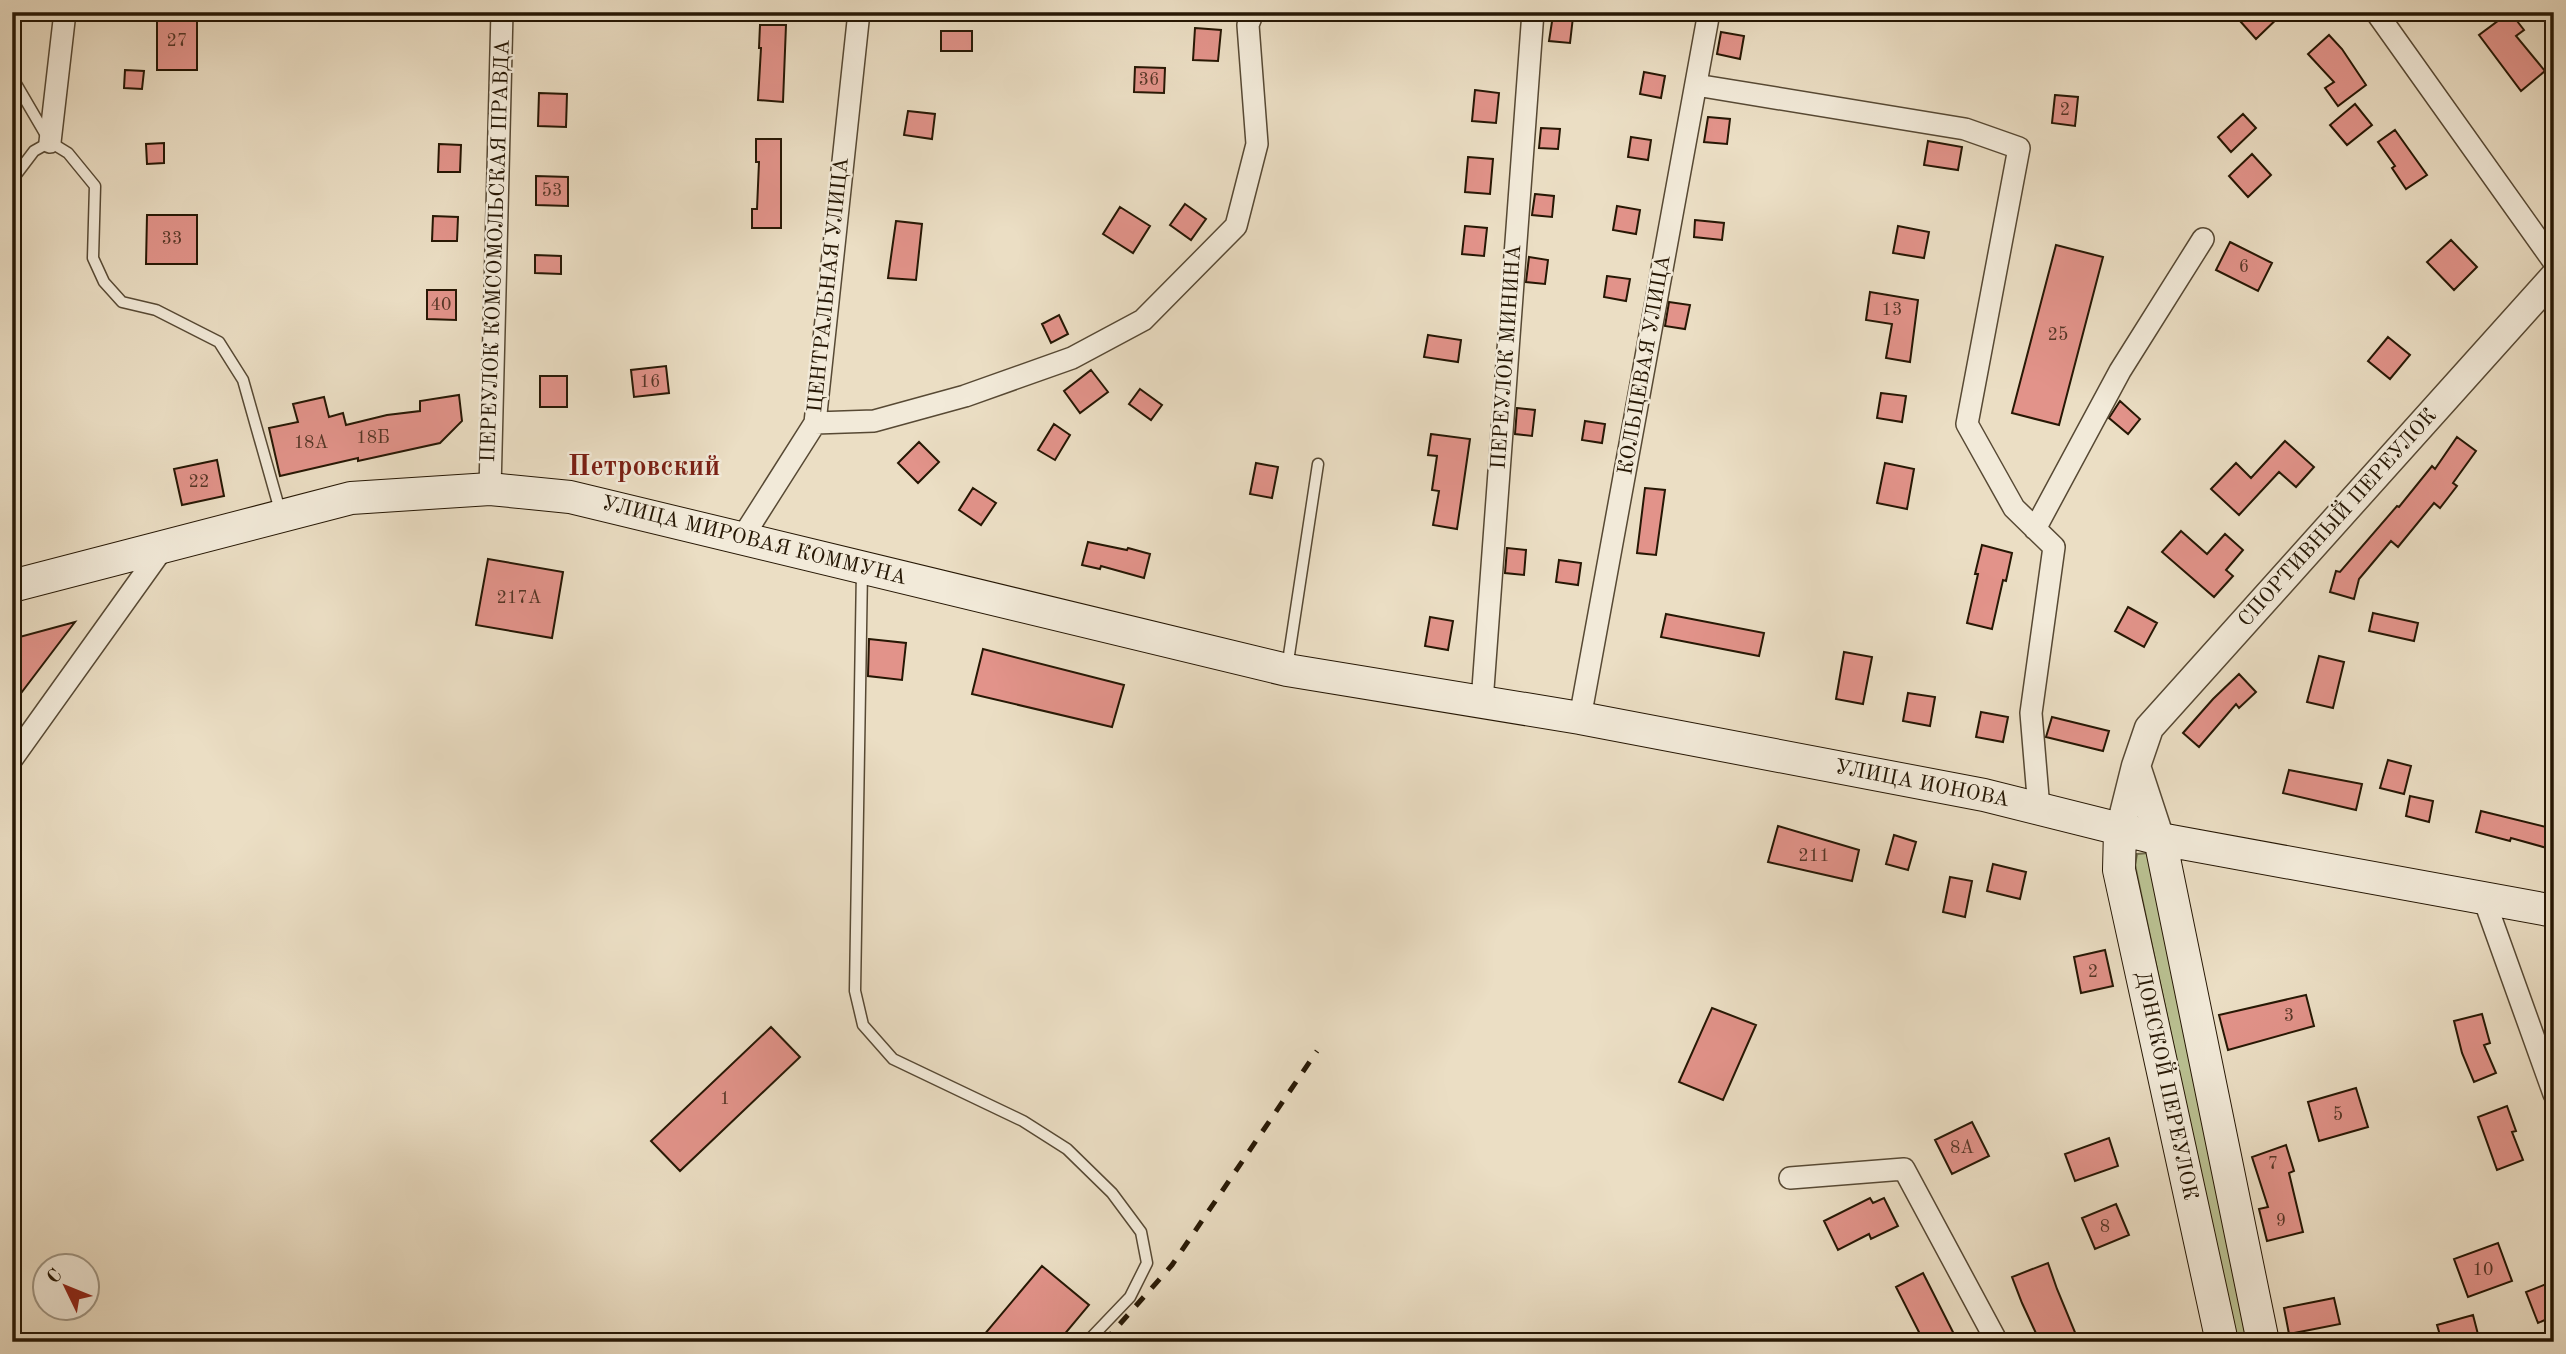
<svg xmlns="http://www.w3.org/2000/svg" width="2566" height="1354" font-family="'Old Standard TT',serif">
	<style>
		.green { fill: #bac192; stroke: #706c4b; stroke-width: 2 }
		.building { fill: #e2938a; stroke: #261704; stroke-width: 2 }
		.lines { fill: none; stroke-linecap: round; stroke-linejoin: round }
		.service-casing { stroke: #574934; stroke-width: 13 }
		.minor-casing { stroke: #574934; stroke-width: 24 }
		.tertiary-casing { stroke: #574934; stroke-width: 31 }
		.secondary-casing { stroke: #261704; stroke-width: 34 }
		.service { stroke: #f2ead9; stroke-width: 10 }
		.minor { stroke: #f2ead9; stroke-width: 21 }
		.tertiary { stroke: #f2ead9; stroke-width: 28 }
		.secondary { stroke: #f2ead9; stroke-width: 32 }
		.rail { stroke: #261704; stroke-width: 5; stroke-dasharray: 12 12; stroke-linecap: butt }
		.labels { text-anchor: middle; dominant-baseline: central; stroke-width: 5; stroke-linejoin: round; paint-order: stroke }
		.number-label { font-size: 18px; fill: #553626 }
		.street-label { font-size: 21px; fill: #261704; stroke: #f2ead9 }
		.district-label { font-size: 28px; font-weight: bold; fill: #7a1f14; stroke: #f2ead9 }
	</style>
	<rect width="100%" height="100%" fill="#ebdec4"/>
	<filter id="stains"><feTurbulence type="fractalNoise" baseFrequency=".00286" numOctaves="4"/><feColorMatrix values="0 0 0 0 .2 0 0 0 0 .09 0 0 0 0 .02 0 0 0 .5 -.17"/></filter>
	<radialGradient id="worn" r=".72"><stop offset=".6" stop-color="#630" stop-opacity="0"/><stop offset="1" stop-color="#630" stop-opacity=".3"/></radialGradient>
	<path class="green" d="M 2148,853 L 2247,1331 L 2241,1337 L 2235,1333 L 2232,1324 L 2135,865 L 2137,854 Z"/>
	<path class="building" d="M 157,12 L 197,12 L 197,70 L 157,70 Z
		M 2232,12 L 2284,12 L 2256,39 Z
		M 2510,12 L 2524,30 L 2516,36 L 2545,71 L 2521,91 L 2479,35 Z
		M 1553,15 L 1573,17 L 1570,43 L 1549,41 Z
		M 760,25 L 786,25 L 783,102 L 758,100 L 761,48 L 759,48 Z
		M 1195,28 L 1221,30 L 1218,61 L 1193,60 Z
		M 941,31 L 972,31 L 972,51 L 941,51 Z
		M 1721,32 L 1744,36 L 1740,59 L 1717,54 Z
		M 2329,35 L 2342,49 L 2366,85 L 2338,106 L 2325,88 L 2334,82 L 2308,54 Z
		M 1135,67 L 1165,68 L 1164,93 L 1134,92 Z
		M 125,70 L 144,71 L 142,89 L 124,88 Z
		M 1644,72 L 1665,76 L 1661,98 L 1640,94 Z
		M 1475,90 L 1499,93 L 1496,123 L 1472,121 Z
		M 539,93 L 567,94 L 566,127 L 538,126 Z
		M 2055,95 L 2078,97 L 2075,126 L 2052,123 Z
		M 2355,104 L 2372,125 L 2347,145 L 2330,125 Z
		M 908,111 L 935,114 L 932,139 L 904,135 Z
		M 2243,114 L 2256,128 L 2231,152 L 2218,137 Z
		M 1708,117 L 1730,119 L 1727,144 L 1704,142 Z
		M 1541,128 L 1560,129 L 1558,149 L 1539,148 Z
		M 2395,130 L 2427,175 L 2406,189 L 2392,168 L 2395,166 L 2378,142 Z
		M 1631,137 L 1651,140 L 1648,160 L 1628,157 Z
		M 756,139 L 781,139 L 781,228 L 752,228 L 752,209 L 757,209 L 759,162 L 756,162 Z
		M 1928,141 L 1962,147 L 1958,170 L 1924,165 Z
		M 164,143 L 164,163 L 147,164 L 146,144 Z
		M 439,144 L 461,145 L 460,172 L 438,172 Z
		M 2252,154 L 2271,175 L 2248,197 L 2229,176 Z
		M 1468,157 L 1493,159 L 1490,194 L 1465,192 Z
		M 536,176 L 568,177 L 568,206 L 536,205 Z
		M 1535,194 L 1554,196 L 1552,217 L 1532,215 Z
		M 1185,204 L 1206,219 L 1191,240 L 1170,225 Z
		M 1617,206 L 1640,210 L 1636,234 L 1613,230 Z
		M 1120,207 L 1150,226 L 1133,253 L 1103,234 Z
		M 147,215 L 197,215 L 197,264 L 146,264 Z
		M 433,216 L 458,217 L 457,241 L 432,241 Z
		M 1695,220 L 1724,223 L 1722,240 L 1694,237 Z
		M 896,221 L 922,224 L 916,280 L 888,278 Z
		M 1465,226 L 1487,228 L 1484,256 L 1462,254 Z
		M 1898,226 L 1929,232 L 1924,258 L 1893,253 Z
		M 2451,240 L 2477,267 L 2454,290 L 2427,262 Z
		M 2230,242 L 2272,263 L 2258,291 L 2216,270 Z
		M 2056,245 L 2103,257 L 2059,425 L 2012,413 Z
		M 535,255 L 561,256 L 561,274 L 535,273 Z
		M 1529,257 L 1548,260 L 1545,284 L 1526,282 Z
		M 1607,276 L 1630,279 L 1626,301 L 1604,297 Z
		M 427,290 L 456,290 L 456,320 L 427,319 Z
		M 1870,292 L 1918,300 L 1910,362 L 1886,358 L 1892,324 L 1866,320 Z
		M 1669,302 L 1690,305 L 1685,329 L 1665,326 Z
		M 1059,315 L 1068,334 L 1051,343 L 1042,324 Z
		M 1428,335 L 1461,340 L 1458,362 L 1424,357 Z
		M 2388,337 L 2410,355 L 2390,379 L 2368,361 Z
		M 666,366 L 669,393 L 634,397 L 631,370 Z
		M 1091,370 L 1108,392 L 1080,413 L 1064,391 Z
		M 540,376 L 567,376 L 567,407 L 540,407 Z
		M 1140,389 L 1162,405 L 1151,420 L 1129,404 Z
		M 1881,393 L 1906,396 L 1902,422 L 1877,418 Z
		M 459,395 L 462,421 L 440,443 L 358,461 L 358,458 L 280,476 L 269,428 L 298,422 L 293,404 L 324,397 L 329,417 L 343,413 L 346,425 L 387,415 L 420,411 L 420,401 Z
		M 2120,401 L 2140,419 L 2128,434 L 2109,418 Z
		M 1517,408 L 1535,410 L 1532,436 L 1515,434 Z
		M 1585,421 L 1605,424 L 1602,443 L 1582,440 Z
		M 1054,424 L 1070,435 L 1055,460 L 1038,450 Z
		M 1431,434 L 1470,439 L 1457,529 L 1433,525 L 1439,491 L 1432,490 L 1437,456 L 1428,455 Z
		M 2457,437 L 2476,451 L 2453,483 L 2457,486 L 2440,508 L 2434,503 L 2398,547 L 2391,541 L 2359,579 L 2354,599 L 2330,592 L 2336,571 L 2340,572 L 2397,506 L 2399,507 L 2432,466 L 2435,469 Z
		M 2285,441 L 2314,467 L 2296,487 L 2279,472 L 2239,515 L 2211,489 L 2236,463 L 2251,478 Z
		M 919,442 L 939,462 L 918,483 L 898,463 Z
		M 217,460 L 224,496 L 182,505 L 174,469 Z
		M 1256,463 L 1278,467 L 1272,498 L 1250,494 Z
		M 1885,463 L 1914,469 L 1907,509 L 1877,503 Z
		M 973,488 L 996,503 L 981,525 L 959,510 Z
		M 1645,488 L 1665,490 L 1656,555 L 1637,553 Z
		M 2181,531 L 2207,554 L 2225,534 L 2243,550 L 2226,570 L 2233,576 L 2214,597 L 2162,552 Z
		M 1088,542 L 1127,550 L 1128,548 L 1150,554 L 1144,578 L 1101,566 L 1100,569 L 1082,565 Z
		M 1982,545 L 2012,553 L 2006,581 L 2003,580 L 1992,629 L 1967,623 L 1978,574 L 1975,574 Z
		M 1507,548 L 1526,550 L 1524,575 L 1505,573 Z
		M 488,559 L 563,572 L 552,638 L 476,625 Z
		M 1559,560 L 1581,563 L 1578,585 L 1556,582 Z
		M 2128,607 L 2157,623 L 2144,647 L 2115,631 Z
		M 2373,613 L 2418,623 L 2414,641 L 2369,631 Z
		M 1666,614 L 1764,633 L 1759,656 L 1661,637 Z
		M 1430,617 L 1453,621 L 1448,650 L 1425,646 Z
		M 75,622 L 12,705 L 12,639 Z
		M 869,639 L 906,643 L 902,680 L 868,676 Z
		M 983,649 L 1124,685 L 1112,727 L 972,694 Z
		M 1844,652 L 1872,657 L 1863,704 L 1836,699 Z
		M 2319,656 L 2344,662 L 2333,708 L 2307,702 Z
		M 2239,674 L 2256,692 L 2239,708 L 2236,704 L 2199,747 L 2183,733 L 2213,699 Z
		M 1908,693 L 1935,697 L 1930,726 L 1903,721 Z
		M 1981,712 L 2008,717 L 2003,742 L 1976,737 Z
		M 2052,717 L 2109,731 L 2103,751 L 2046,737 Z
		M 2388,760 L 2411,766 L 2404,794 L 2380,788 Z
		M 2289,770 L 2362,784 L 2356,810 L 2283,793 Z
		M 2410,796 L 2433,801 L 2429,822 L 2406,816 Z
		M 2481,811 L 2554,829 L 2554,850 L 2511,838 L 2510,841 L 2476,832 Z
		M 1778,826 L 1859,850 L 1852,881 L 1768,862 Z
		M 1894,835 L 1916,842 L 1908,870 L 1886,864 Z
		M 1993,864 L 2026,872 L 2020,899 L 1987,891 Z
		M 1950,877 L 1972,881 L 1965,917 L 1943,912 Z
		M 2105,950 L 2113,986 L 2081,993 L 2074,957 Z
		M 2306,995 L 2314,1026 L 2228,1050 L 2219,1015 Z
		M 1712,1008 L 1756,1025 L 1723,1100 L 1679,1082 Z
		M 2482,1014 L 2490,1043 L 2484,1045 L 2496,1073 L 2474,1082 L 2462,1053 L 2454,1021 Z
		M 771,1027 L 800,1057 L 680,1171 L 651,1141 Z
		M 2356,1088 L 2368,1127 L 2319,1141 L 2308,1102 Z
		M 2507,1106 L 2516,1131 L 2512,1132 L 2523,1160 L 2497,1170 L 2478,1117 Z
		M 1972,1122 L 1989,1156 L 1952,1174 L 1935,1140 Z
		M 2109,1138 L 2118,1166 L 2075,1181 L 2065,1154 Z
		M 2286,1145 L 2294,1171 L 2289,1173 L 2303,1232 L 2267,1241 L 2259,1209 L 2268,1207 L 2252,1157 Z
		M 1870,1198 L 1873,1203 L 1884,1198 L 1898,1226 L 1871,1239 L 1869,1234 L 1838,1250 L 1824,1221 Z
		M 2116,1204 L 2129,1235 L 2095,1249 L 2082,1218 Z
		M 2498,1243 L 2512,1281 L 2468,1297 L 2454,1259 Z
		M 2048,1263 L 2057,1289 L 2079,1342 L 2040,1342 L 2022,1303 L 2012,1277 Z
		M 1042,1266 L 1089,1305 L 1058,1342 L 978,1342 Z
		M 1923,1273 L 1958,1342 L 1924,1342 L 1896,1287 Z
		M 2554,1281 L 2554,1316 L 2538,1323 L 2526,1292 Z
		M 2334,1298 L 2340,1324 L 2289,1334 L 2284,1308 Z
		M 2473,1315 L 2480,1342 L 2442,1342 L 2437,1325 Z"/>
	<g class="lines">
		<defs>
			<path id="service" d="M 12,77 L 50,142 L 68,153 L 95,186 L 93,258 L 104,282 L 122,302 L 156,310 L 219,342 L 243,380 L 281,514
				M 12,180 L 34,151 L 50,142
				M 862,570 L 855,991 L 863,1025 L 893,1059 L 1023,1121 L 1067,1149 L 1112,1193 L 1141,1232 L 1147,1263 L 1130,1297 L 1087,1342
				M 1287,668 L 1318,464"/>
			<path id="minor" d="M 2376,12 L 2554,262
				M 1696,85 L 1965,129 L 2019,148 L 1967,424 L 2014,508 L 2054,547 L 2031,713 L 2039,809
				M 50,142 L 65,12
				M 815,423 L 874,421 L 965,396 L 1072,358 L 1143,320 L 1236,226 L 1257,144 L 1248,25 L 1253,12
				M 490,489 L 502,12
				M 2035,529 L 2120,371 L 2203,239
				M 742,538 L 815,423 L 859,12
				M 1482,702 L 1533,12
				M 1580,718 L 1709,12
				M 12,759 L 163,548
				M 2484,899 L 2554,1094
				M 1790,1178 L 1904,1169 L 1997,1342"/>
			<path id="tertiary" d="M 2136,766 L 2149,728 L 2554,277
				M 2120,830 L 2136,766 L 2160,839"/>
			<path id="secondary" d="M 12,586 L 351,498 L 490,489 L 570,497 L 1287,670 L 1580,718 L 1984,795 L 2160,839 L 2554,911
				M 2120,830 L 2119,870 L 2222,1342
				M 2160,839 L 2263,1342"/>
		</defs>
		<use href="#service" class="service-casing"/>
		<use href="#minor" class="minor-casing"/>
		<use href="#tertiary" class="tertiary-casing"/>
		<use href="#secondary" class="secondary-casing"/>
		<use href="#service" class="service"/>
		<use href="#minor" class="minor"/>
		<use href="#tertiary" class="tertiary"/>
		<use href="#secondary" class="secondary"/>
		<path class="rail" d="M 1104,1342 L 1172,1265 L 1317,1051"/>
	</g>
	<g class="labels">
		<g class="number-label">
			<text x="177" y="41">27</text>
			<text x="1149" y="80">36</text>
			<text x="2065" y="110">2</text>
			<text x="552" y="191">53</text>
			<text x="172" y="239">33</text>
			<text x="2244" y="267">6</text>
			<text x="441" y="305">40</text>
			<text x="1892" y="310">13</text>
			<text x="2058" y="335">25</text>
			<text x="650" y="382">16</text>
			<text x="373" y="438">18Б</text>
			<text x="311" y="443">18А</text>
			<text x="199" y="482">22</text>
			<text x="519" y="598">217А</text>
			<text x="1814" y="856">211</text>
			<text x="2093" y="972">2</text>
			<text x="2289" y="1016">3</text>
			<text x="725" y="1099">1</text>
			<text x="2338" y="1115">5</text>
			<text x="1962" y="1148">8А</text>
			<text x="2273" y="1164">7</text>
			<text x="2281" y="1221">9</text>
			<text x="2105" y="1227">8</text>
			<text x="2483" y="1270">10</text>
		</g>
		<g class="street-label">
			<text transform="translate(496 251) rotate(-88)">ПЕРЕУЛОК КОМСОМОЛЬСКАЯ ПРАВДА</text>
			<text transform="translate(829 285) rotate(-84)">ЦЕНТРАЛЬНАЯ УЛИЦА</text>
			<text transform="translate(1507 357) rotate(-86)">ПЕРЕУЛОК МИНИНА</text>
			<text transform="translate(1645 365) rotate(-80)">КОЛЬЦЕВАЯ УЛИЦА</text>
			<text transform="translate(2338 518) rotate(-48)">СПОРТИВНЫЙ ПЕРЕУЛОК</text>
			<text transform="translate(754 541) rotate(14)">УЛИЦА МИРОВАЯ КОММУНА</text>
			<text transform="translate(1922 784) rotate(11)">УЛИЦА ИОНОВА</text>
			<text transform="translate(2166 1086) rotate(78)">ДОНСКОЙ ПЕРЕУЛОК</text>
		</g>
		<g class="district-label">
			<text x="644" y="468">Петровский</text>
		</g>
	</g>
	<rect width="2566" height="1354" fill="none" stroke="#ebdec4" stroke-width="42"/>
	<rect x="14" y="14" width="2538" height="1326" fill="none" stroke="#261704" stroke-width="3.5"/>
	<rect x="21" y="21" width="2524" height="1312" fill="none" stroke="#261704" stroke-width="2"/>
	<g transform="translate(66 1287) rotate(313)"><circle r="33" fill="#f2ead9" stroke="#a09684" stroke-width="2"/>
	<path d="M0-5L12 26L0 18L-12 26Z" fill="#8f2418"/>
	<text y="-10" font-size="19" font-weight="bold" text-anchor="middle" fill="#261704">С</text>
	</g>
	<rect width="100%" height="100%" filter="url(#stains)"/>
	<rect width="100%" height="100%" fill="url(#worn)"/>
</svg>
